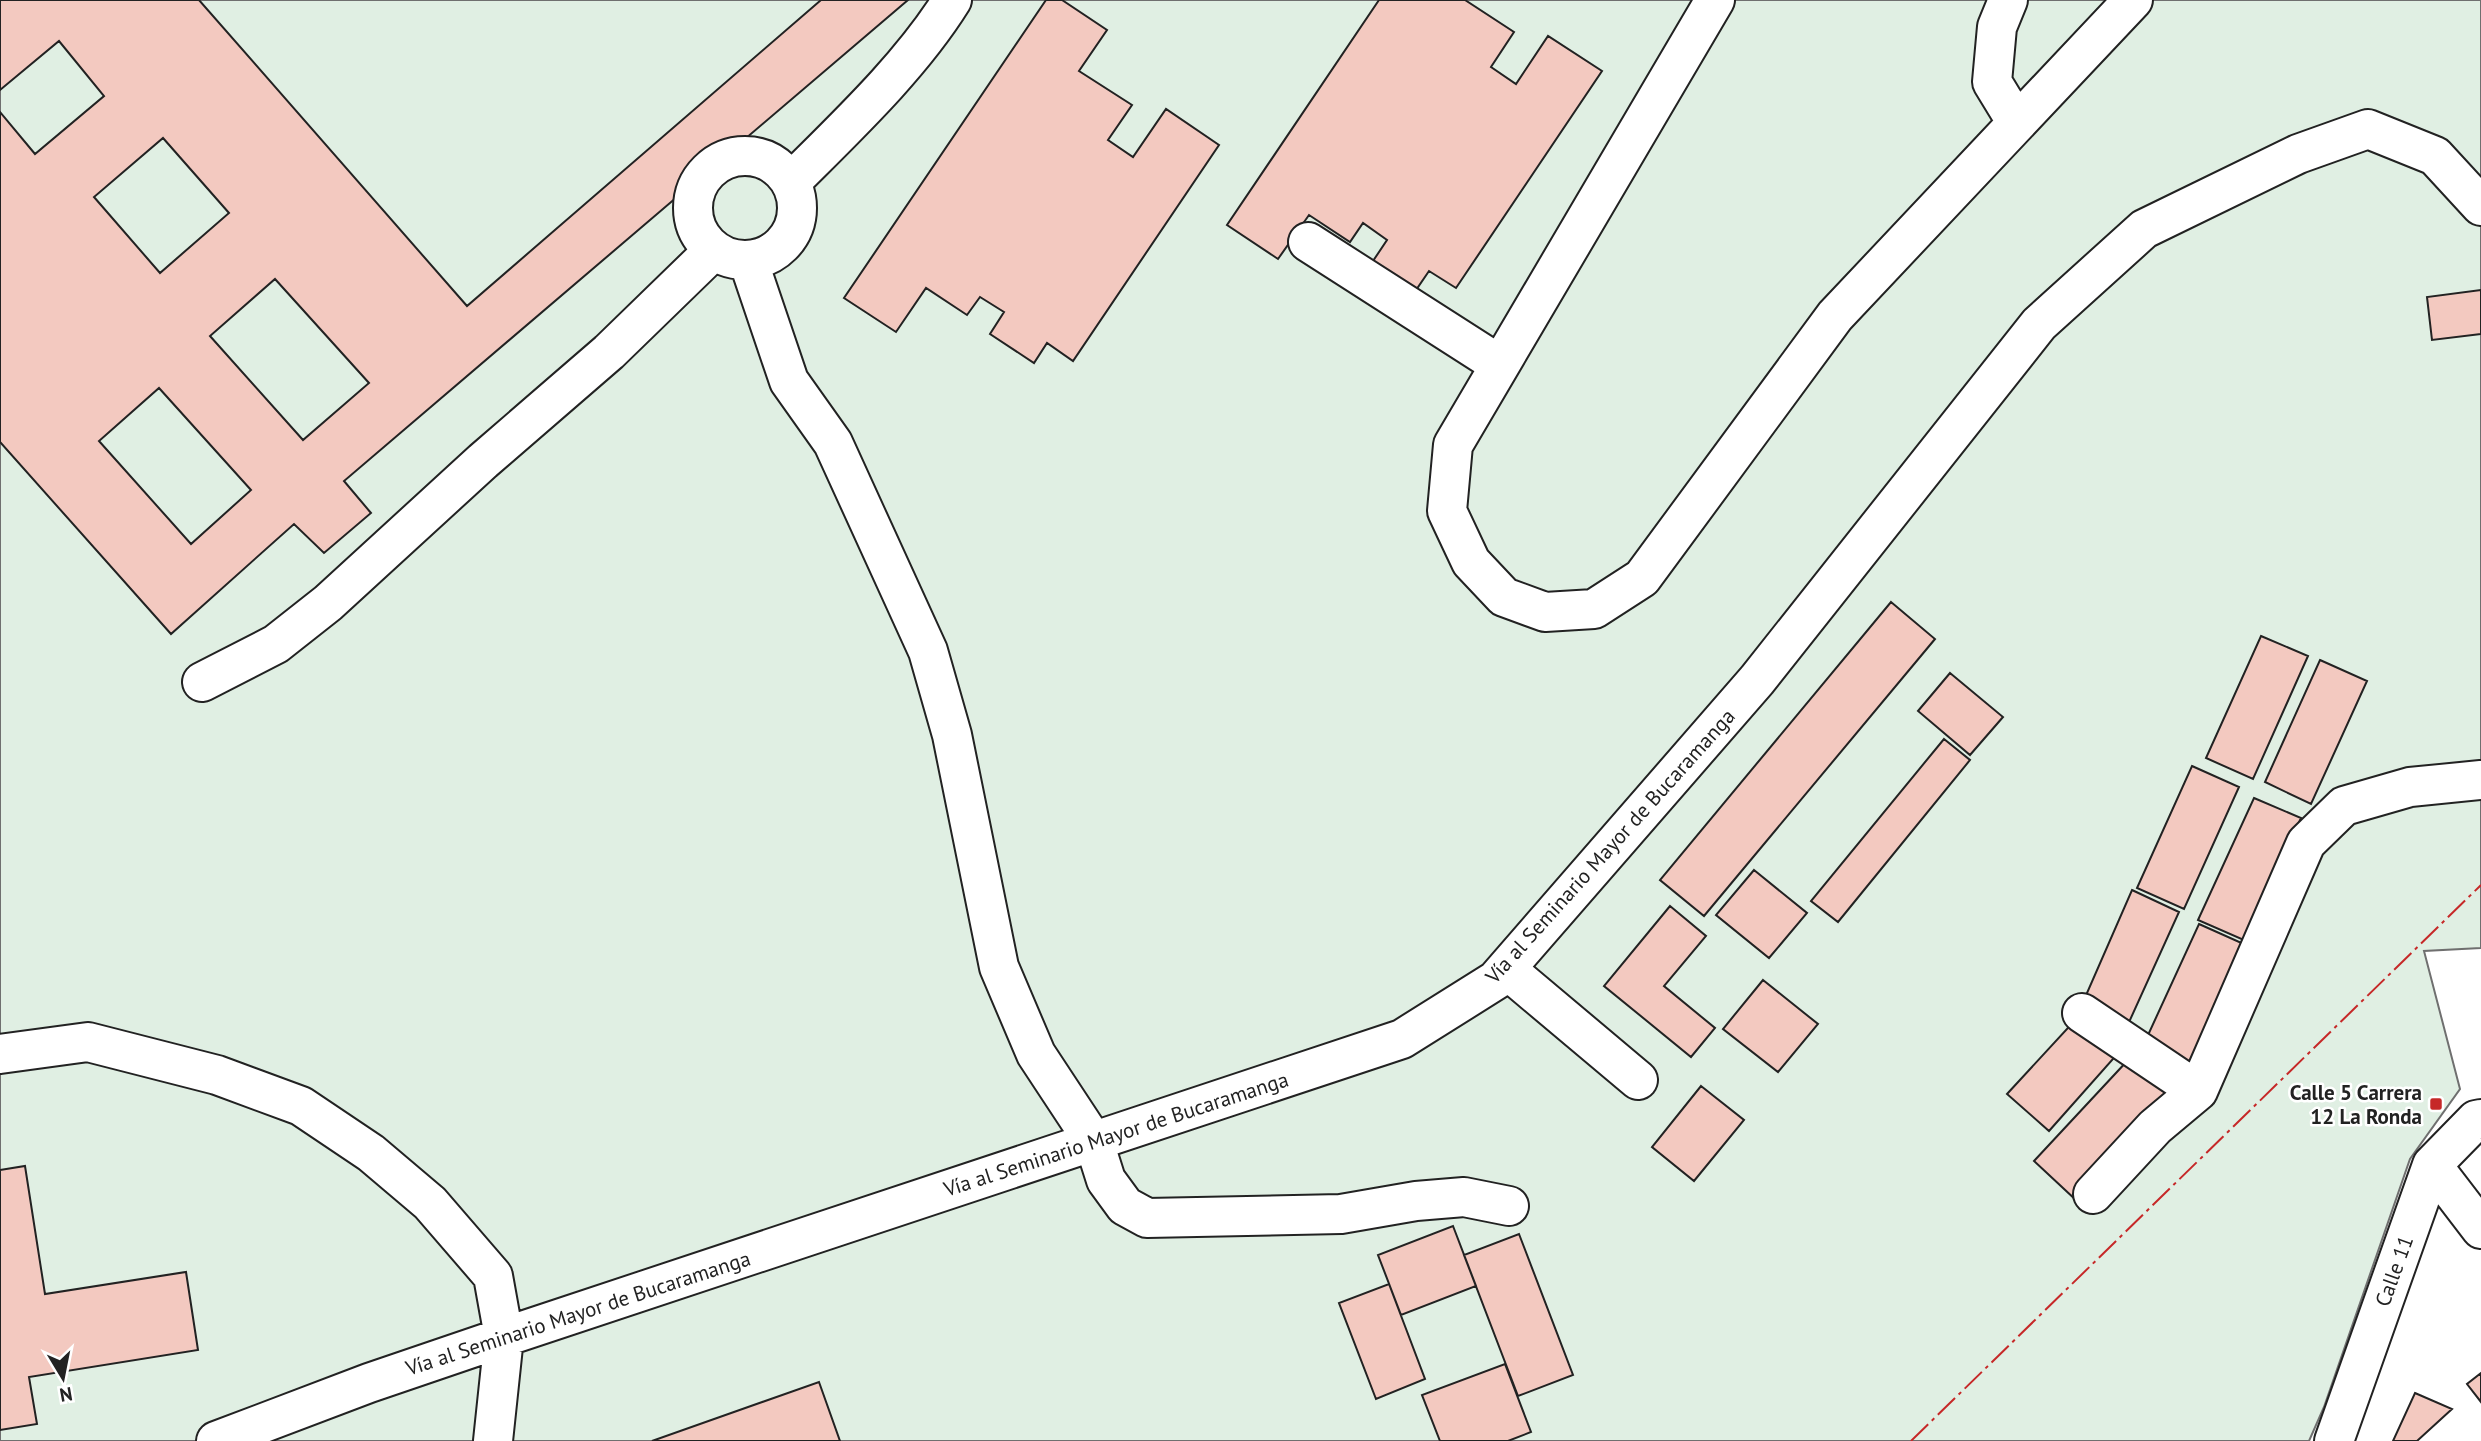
<svg xmlns="http://www.w3.org/2000/svg" width="2481" height="1441" font-family="'PT Sans',sans-serif">
	<style>
		.green { fill: #e0efe3; stroke: #6f6f6f; stroke-width: 2 }
		.building { fill: #f3c9c0; stroke: #222; stroke-width: 2; fill-rule: evenodd }
		.lines { fill: none; stroke-linecap: round; stroke-linejoin: round }
		.minor-casing { stroke: #222; stroke-width: 42 }
		.minor { stroke: #fff; stroke-width: 38 }
		.power { stroke: #c62828; stroke-width: 2; stroke-dasharray: 24 5 3.5 5; stroke-linecap: butt }
		.poi-dot { fill: #c62828; stroke: #fff; stroke-width: 2.5 }
		.labels { text-anchor: middle; dominant-baseline: central; stroke-width: 5; stroke-linejoin: round; paint-order: stroke }
		.street-label { font-size: 21px; fill: #222; stroke: #fff }
		.poi-label { font-size: 21px; font-weight: bold; fill: #222; stroke: #fff; text-anchor: end }
	</style>
	<rect width="100%" height="100%" fill="#fff"/>
	<path class="green" d="M 0,0 L 2481,0 L 2481,948 L 2424,951 L 2460,1089 L 2410,1159 L 2324,1407 L 2309,1441 L 0,1441 Z"/>
	<path class="building" d="M 0,0 L 199,0 L 467,306 L 821,0 L 908,0 L 344,481 L 371,513 L 324,553 L 294,524 L 171,634 L 0,442 L 0,112 L 35,154 L 104,96 L 59,41 L 0,90 ZM 163,138 L 229,213 L 160,273 L 94,197 ZM 275,279 L 369,383 L 303,440 L 210,336 ZM 159,388 L 251,490 L 191,544 L 99,441 Z
		M 1046,0 L 1062,0 L 1107,30 L 1079,71 L 1132,105 L 1108,140 L 1133,157 L 1166,109 L 1219,145 L 1073,361 L 1047,343 L 1034,363 L 990,334 L 1004,312 L 980,297 L 967,315 L 926,288 L 896,332 L 844,298 Z
		M 1379,0 L 1465,0 L 1514,32 L 1491,67 L 1516,84 L 1548,36 L 1602,71 L 1456,288 L 1429,271 L 1416,290 L 1373,261 L 1387,240 L 1363,223 L 1350,242 L 1309,215 L 1278,259 L 1227,225 Z
		M 2481,290 L 2481,334 L 2432,340 L 2427,297 Z
		M 1891,602 L 1935,639 L 1704,916 L 1660,880 Z
		M 2261,636 L 2308,656 L 2253,779 L 2206,758 Z
		M 2320,660 L 2367,681 L 2311,804 L 2265,782 Z
		M 1950,673 L 2003,717 L 1970,755 L 1918,711 Z
		M 1944,739 L 1970,760 L 1838,922 L 1811,901 Z
		M 2192,766 L 2239,787 L 2184,909 L 2137,888 Z
		M 2254,798 L 2301,818 L 2246,941 L 2198,920 Z
		M 1754,870 L 1807,913 L 1769,958 L 1716,915 Z
		M 2132,890 L 2179,912 L 2125,1031 L 2080,1009 Z
		M 1670,906 L 1706,936 L 1664,986 L 1715,1028 L 1691,1057 L 1604,986 Z
		M 2199,924 L 2246,945 L 2191,1067 L 2143,1046 Z
		M 1763,980 L 1818,1024 L 1778,1072 L 1723,1029 Z
		M 2078,1017 L 2121,1050 L 2049,1131 L 2007,1094 Z
		M 2129,1059 L 2172,1098 L 2077,1201 L 2034,1161 Z
		M 1701,1086 L 1744,1120 L 1694,1181 L 1652,1147 Z
		M 25,1166 L 45,1294 L 186,1272 L 198,1350 L 29,1377 L 37,1424 L 0,1430 L 0,1170 Z
		M 1453,1226 L 1476,1286 L 1401,1315 L 1378,1255 Z
		M 1519,1234 L 1573,1375 L 1518,1396 L 1464,1255 Z
		M 1389,1284 L 1425,1379 L 1376,1399 L 1339,1303 Z
		M 1505,1364 L 1531,1432 L 1508,1441 L 1440,1441 L 1422,1395 Z
		M 2481,1373 L 2481,1402 L 2467,1384 Z
		M 819,1382 L 840,1441 L 652,1441 Z
		M 2415,1393 L 2452,1409 L 2417,1441 L 2393,1441 Z"/>
	<g class="lines">
		<defs>
			<path id="minor" d="M 1715,0 L 1453,445 L 1447,511 L 1471,562 L 1504,597 L 1545,612 L 1594,609 L 1642,578 L 1835,316 L 2133,0
				M 2008,0 L 1997,27 L 1992,82 L 2017,123
				M693 208a52 52 0 1 1 104 0a52 52 0 1 1-104 0Z
				M 791,182 C 846,127 911,66 952,0
				M 1308,242 L 1500,365
				M 748,260 L 789,381 L 833,443 L 928,651 L 952,735 L 999,967 L 1036,1054 L 1094,1142 L 1106,1180 L 1125,1206 L 1147,1218 L 1341,1214 L 1416,1201 L 1464,1197 L 1509,1206
				M 202,682 L 276,644 L 328,603 L 483,461 L 609,352 L 714,250
				M 1506,969 L 1638,1080
				M 2082,1013 L 2198,1091
				M 0,1054 L 88,1042 L 217,1075 L 301,1106 L 371,1153 L 430,1203 L 493,1276 L 504,1337 L 493,1441
				M 2432,1165 L 2481,1229
				M 2093,1194 L 2155,1127 L 2198,1091 L 2306,843 L 2344,806 L 2410,787 L 2481,780
				M 216,1441 L 369,1383 L 504,1337 L 1402,1039 L 1496,980 L 1757,680 L 2039,324 L 2144,229 L 2298,154 L 2368,129 L 2435,156 L 2481,206
				M 2334,1441 L 2432,1165 L 2476,1120 L 2481,1119"/>
		</defs>
		<use href="#minor" class="minor-casing"/>
		<use href="#minor" class="minor"/>
		<path class="power" d="M 1911,1441 L 2481,885"/>
	</g>
	<rect class="poi-dot" x="2429" y="1097" width="14" height="14" rx="3.5"/>
	<g class="labels">
		<g class="street-label">
			<text transform="translate(1610 846) rotate(-48)">Vía al Seminario Mayor de Bucaramanga</text>
			<text transform="translate(1116 1134) rotate(-18)">Vía al Seminario Mayor de Bucaramanga</text>
			<text transform="translate(2394 1271) rotate(-70)">Calle 11</text>
			<text transform="translate(578 1313) rotate(-18)">Vía al Seminario Mayor de Bucaramanga</text>
		</g>
		<g class="poi-label">
			<text x="2422" y="1092">Calle 5 Carrera<tspan x="2422" dy="24">12 La Ronda</tspan></text>
		</g>
	</g>
	<g transform="translate(63 1378) rotate(170)" stroke="#ffffff" stroke-width="5" paint-order="stroke">
	<path d="M0-5L12 26L0 18L-12 26Z" fill="#222222"/>
	<text y="-10" font-size="19" font-weight="bold" text-anchor="middle" fill="#222222">N</text>
	</g>
</svg>
